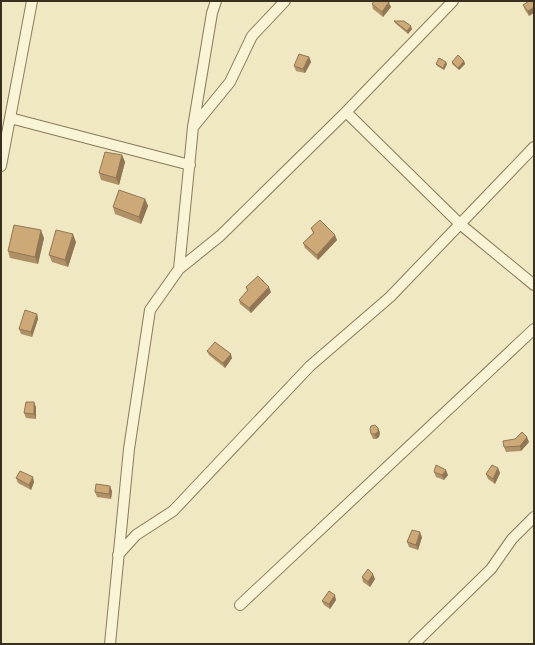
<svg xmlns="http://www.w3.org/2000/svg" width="535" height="645" font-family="'Zilla Slab',serif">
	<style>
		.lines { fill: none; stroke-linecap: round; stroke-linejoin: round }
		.street-casing { stroke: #897a59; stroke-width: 12 }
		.street { stroke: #f9f4d6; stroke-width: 10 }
		.wall { fill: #b09167 }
		.shaded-wall { fill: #907654 }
		.building { fill: #cda978; stroke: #907654 }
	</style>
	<rect width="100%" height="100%" fill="#efe8c3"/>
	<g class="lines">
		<defs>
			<path id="street" d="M 346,112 L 460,224 L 534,285
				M 10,118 L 190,165
				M 194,126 L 230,82 L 252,36 L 285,1
				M 1,166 L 32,1
				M 179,269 L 220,236 L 346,112 L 453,1
				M 118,555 L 136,535 L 173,511 L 310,366 L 390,297 L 534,147
				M 240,605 L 534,329
				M 110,644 L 129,449 L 150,310 L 179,269 L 193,127 L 212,13 L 216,1
				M 414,644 L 491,569 L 512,539 L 534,517"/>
		</defs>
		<use href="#street" class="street-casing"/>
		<use href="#street" class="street"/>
	</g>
	<path class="wall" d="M 390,1 L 389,3 L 391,7 L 383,17 L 373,9 L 372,4 Z
		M 529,1 L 529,16 L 525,10 L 523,5 Z
		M 394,21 L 412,29 L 408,34 L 395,23 Z
		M 309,57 L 311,62 L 305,73 L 296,71 L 294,66 Z
		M 464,61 L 465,64 L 459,70 L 452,64 L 452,62 Z
		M 436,64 L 447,64 L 444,70 L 437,66 Z
		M 122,155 L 125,162 L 119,185 L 101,180 L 99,173 Z
		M 145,199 L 148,206 L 141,224 L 115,214 L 113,207 Z
		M 311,228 L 337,240 L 318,260 L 305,248 L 303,243 L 313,233 Z
		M 44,238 L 38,264 L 10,258 L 8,251 Z
		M 76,242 L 68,267 L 52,262 L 49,255 Z
		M 246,287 L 271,292 L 251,313 L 240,304 L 239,300 L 247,291 Z
		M 37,314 L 38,319 L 32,337 L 21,334 L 19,329 Z
		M 207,351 L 232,358 L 225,368 L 209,355 Z
		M 36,407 L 36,419 L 26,418 L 24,413 Z
		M 378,428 L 380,433 L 379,437 L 376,439 L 373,439 L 371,434 Z
		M 529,442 L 521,451 L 506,452 L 504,447 Z
		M 498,468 L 500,473 L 495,484 L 488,479 L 486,474 Z
		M 434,472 L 448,475 L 444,480 L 436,477 Z
		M 16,478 L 34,482 L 31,490 L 18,483 Z
		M 112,491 L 111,499 L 97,497 L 95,492 Z
		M 422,537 L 418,550 L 409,547 L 407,542 Z
		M 362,577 L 375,579 L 370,587 L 363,582 Z
		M 336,600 L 330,609 L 324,605 L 322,601 Z"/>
	<path class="shaded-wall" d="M 386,1 L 390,1 L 389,3 L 391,7 L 383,17 L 382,12 Z
		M 534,7 L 534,13 L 529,16 L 528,11 Z
		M 411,26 L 412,29 L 408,34 L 407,31 Z
		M 309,57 L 311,62 L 305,73 L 303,69 Z
		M 464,61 L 465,64 L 459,70 L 458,68 Z
		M 446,62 L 447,64 L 444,70 L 443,68 Z
		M 122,155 L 125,162 L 119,185 L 116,178 Z
		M 145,199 L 148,206 L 141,224 L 139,217 Z
		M 41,230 L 44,238 L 38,264 L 35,257 Z
		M 73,234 L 76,242 L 68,267 L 65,260 Z
		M 335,235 L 337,240 L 318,260 L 317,255 Z
		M 269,287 L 271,292 L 251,313 L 249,308 Z
		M 37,314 L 38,319 L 32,337 L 31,332 Z
		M 231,354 L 232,358 L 225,368 L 223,363 Z
		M 34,402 L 36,407 L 36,419 L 34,414 Z
		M 378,428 L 380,433 L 379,437 L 376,439 L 375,434 Z
		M 527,437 L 529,442 L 521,451 L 520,446 Z
		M 498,468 L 500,473 L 495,484 L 493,479 Z
		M 446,470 L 448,475 L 444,480 L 442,475 Z
		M 33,477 L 34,482 L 31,490 L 29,485 Z
		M 110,486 L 112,491 L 111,499 L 109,494 Z
		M 420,532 L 422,537 L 418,550 L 416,545 Z
		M 373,574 L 375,579 L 370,587 L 368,582 Z
		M 335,595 L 336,600 L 330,609 L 329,604 Z"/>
	<path class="building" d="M 374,1 L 388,1 L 389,2 L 382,12 L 372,4 Z
		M 529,1 L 534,1 L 534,7 L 528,11 L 523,5 Z
		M 394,21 L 404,21 L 411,26 L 407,31 Z
		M 299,54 L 309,57 L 303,69 L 294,66 Z
		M 458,55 L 464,61 L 458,68 L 452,62 Z
		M 439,58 L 446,62 L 443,68 L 436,64 Z
		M 105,152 L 122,155 L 116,178 L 99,173 Z
		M 119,190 L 145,199 L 139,217 L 113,207 Z
		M 320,220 L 335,235 L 317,255 L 303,243 L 314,233 L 311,228 Z
		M 14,225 L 41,230 L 35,257 L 8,251 Z
		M 56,230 L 73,234 L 65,260 L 49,255 Z
		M 258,276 L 269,287 L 249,308 L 239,300 L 248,290 L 246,287 Z
		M 25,310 L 37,314 L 31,332 L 19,329 Z
		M 215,342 L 231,354 L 223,363 L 207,351 Z
		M 26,402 L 34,402 L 34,414 L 24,413 Z
		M 375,425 L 378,428 L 378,432 L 375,434 L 371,434 L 370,429 L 371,426 Z
		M 522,432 L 527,437 L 520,446 L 504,447 L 503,441 L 515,439 Z
		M 436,465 L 446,470 L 442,475 L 434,472 Z
		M 492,465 L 498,468 L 493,479 L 486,474 Z
		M 20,471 L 33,477 L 29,485 L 16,478 Z
		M 96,484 L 110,486 L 109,494 L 95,492 Z
		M 412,530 L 420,532 L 416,545 L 407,542 Z
		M 368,569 L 373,574 L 368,582 L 362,577 Z
		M 329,591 L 335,595 L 329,604 L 322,601 Z"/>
	<rect width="535" height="645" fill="none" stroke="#392f1e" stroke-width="4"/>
</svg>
